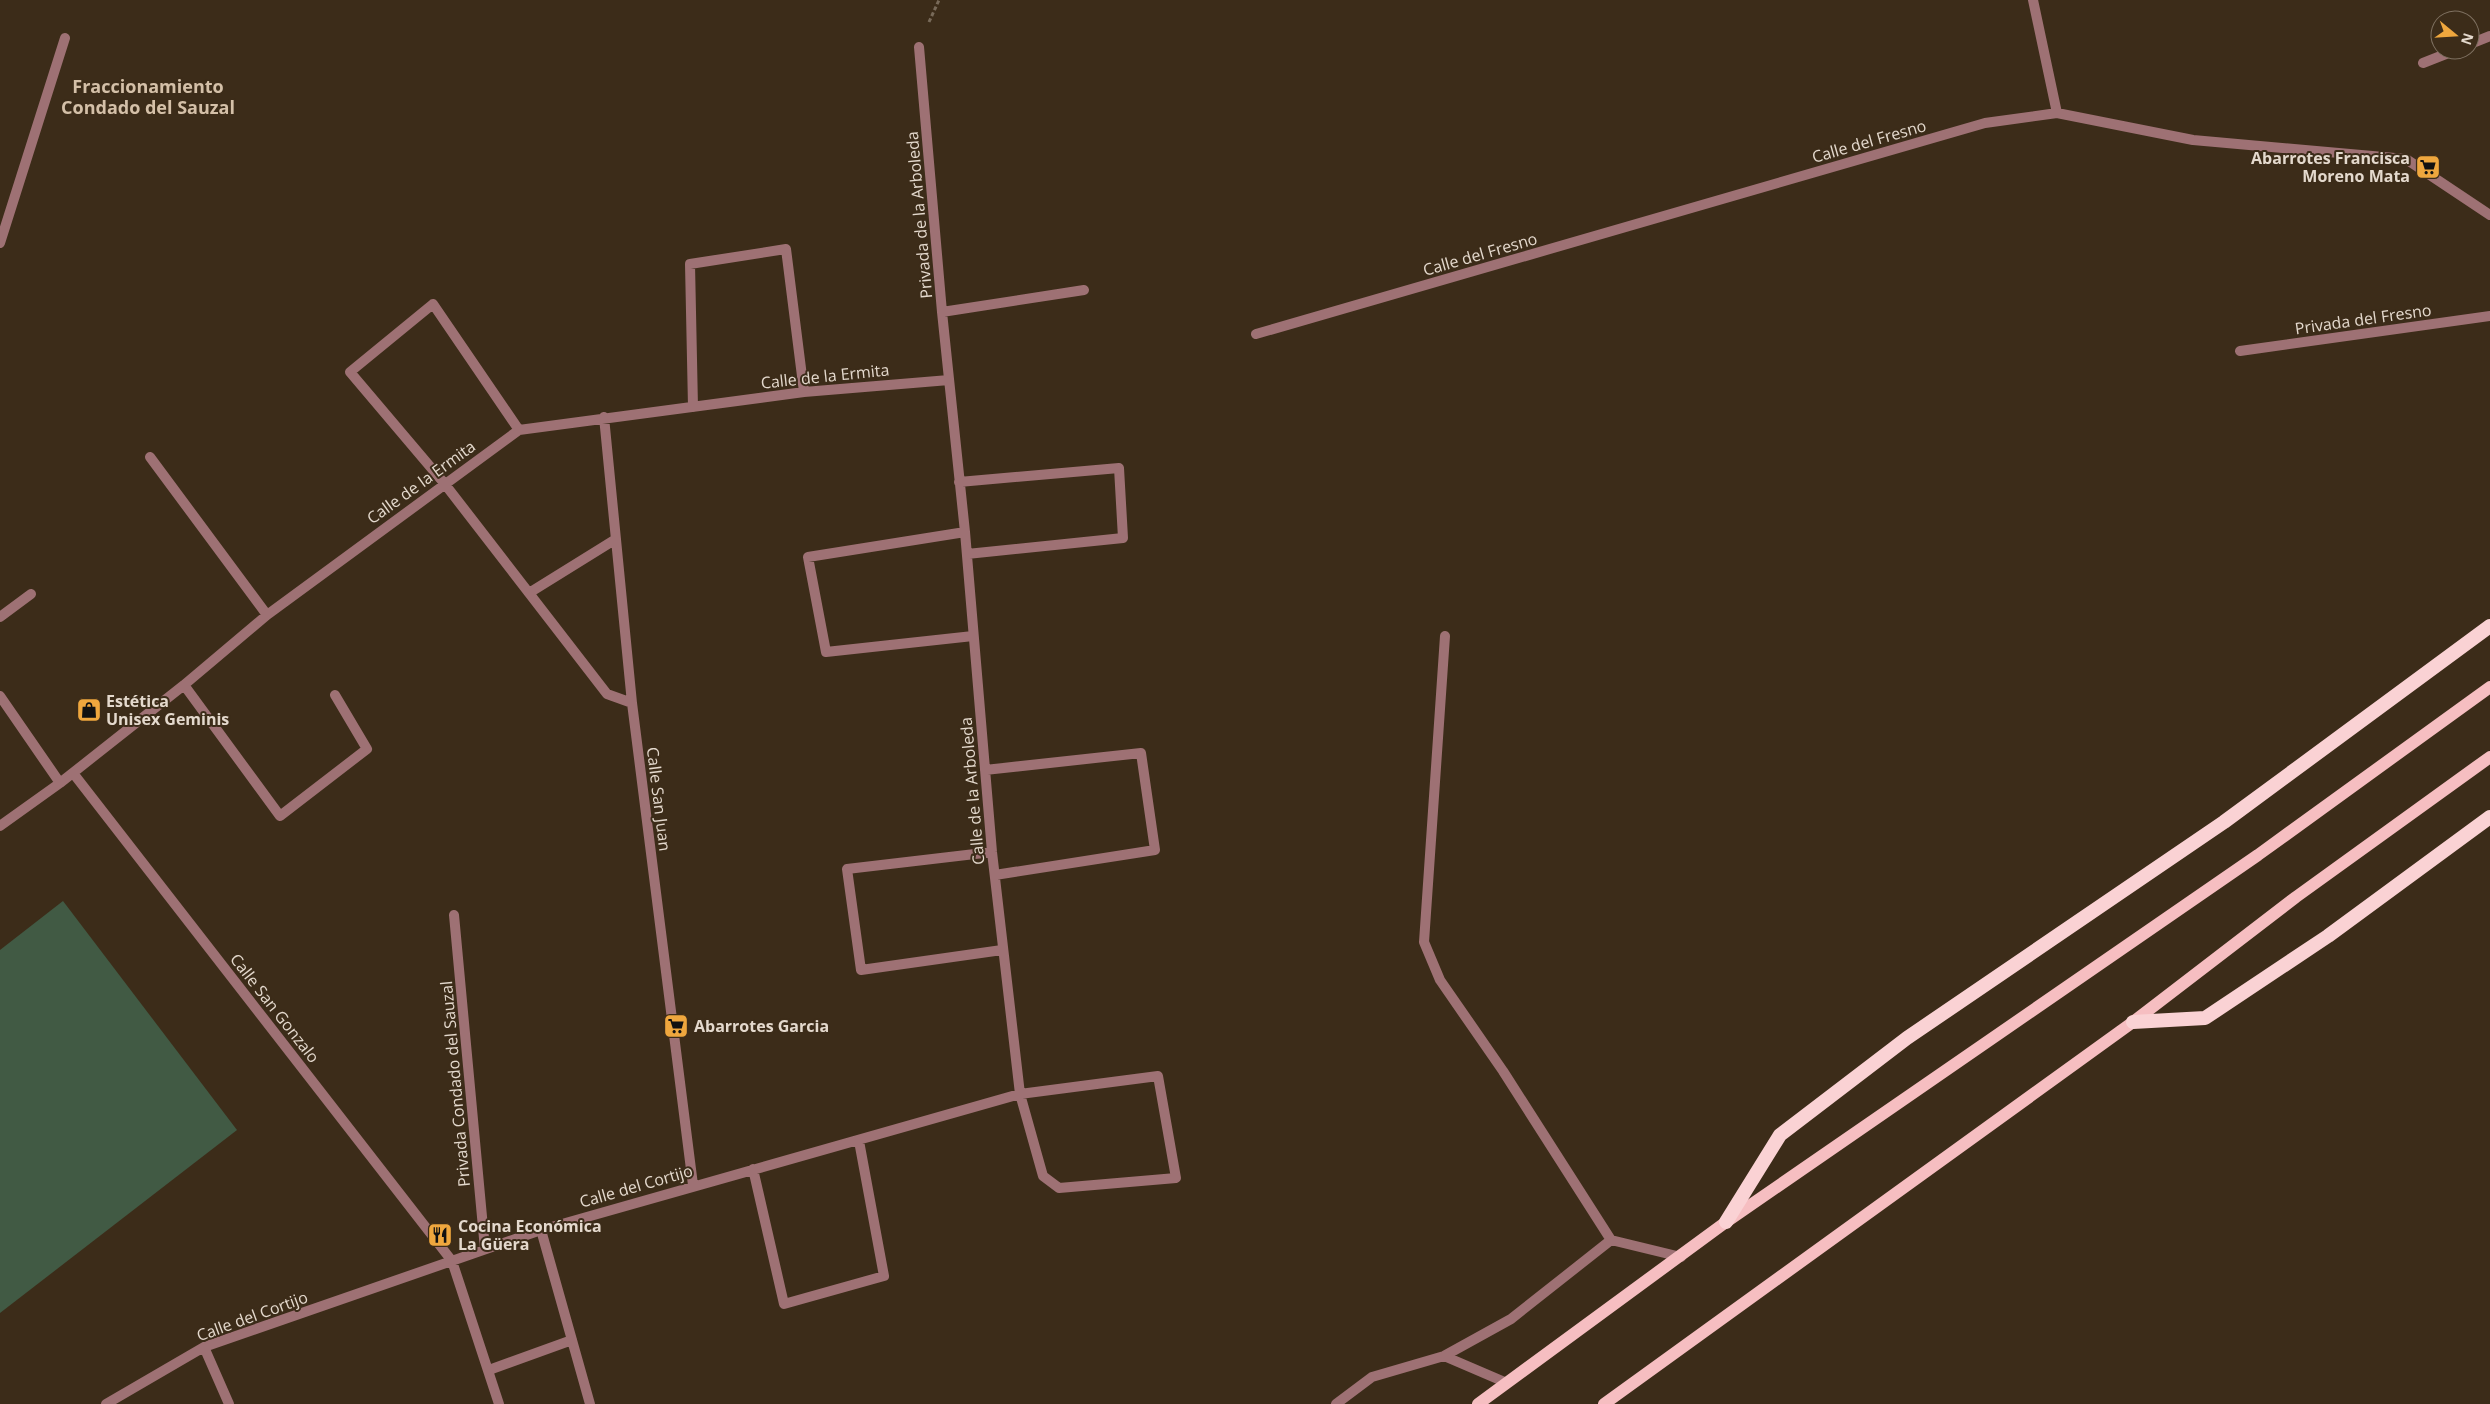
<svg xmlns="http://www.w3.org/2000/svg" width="2490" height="1404" font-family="'Open Sans',sans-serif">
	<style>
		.green { fill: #415a44 }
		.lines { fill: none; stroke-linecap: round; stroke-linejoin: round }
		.path { stroke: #786a59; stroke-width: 3; stroke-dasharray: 4 2.5; stroke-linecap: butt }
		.minor { stroke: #9e7174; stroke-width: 10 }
		.primary { stroke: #f6bec1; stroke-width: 12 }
		.trunk { stroke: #fad2d4; stroke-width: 14 }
		.labels { text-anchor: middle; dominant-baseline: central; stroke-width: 4; stroke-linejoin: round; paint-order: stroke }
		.street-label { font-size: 16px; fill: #e4d9cd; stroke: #3c2c19 }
		.poi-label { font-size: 16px; font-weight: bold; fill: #e4d9cd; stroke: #3c2c19; text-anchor: start }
		.neighbourhood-label { font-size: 18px; font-weight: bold; fill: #d4c0a8; stroke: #3c2c19 }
	</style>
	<rect width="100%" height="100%" fill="#3c2c19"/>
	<path class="green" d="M 63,901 L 237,1130 L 0,1313 L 0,950 Z"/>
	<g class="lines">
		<path class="path" d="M 929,22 L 939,0"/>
		<path class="minor" d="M 2033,0 L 2057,113
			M 2470,44 L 2490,36
			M 2423,63 L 2456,50
			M 0,243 L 65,38
			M 942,312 L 1084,290
			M 1256,334 L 1985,123 L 2057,113 L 2193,140 L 2406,159 L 2490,215
			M 2240,351 L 2490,316
			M 693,407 L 690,264 L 786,249 L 804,392
			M 604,417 L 632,703 L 693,1185
			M 519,430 L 433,304 L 350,372 L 444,483 L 607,694 L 632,703
			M 150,457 L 267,615
			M 959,482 L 1119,468 L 1123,538 L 967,554
			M 965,532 L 808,557 L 826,652 L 973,636
			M 529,593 L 616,539
			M 0,617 L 31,594
			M 1445,636 L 1424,942 L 1440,980 L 1503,1071 L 1611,1240 L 1681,1257
			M 184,685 L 280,816 L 367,749 L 335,695
			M 0,696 L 60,783
			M 985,770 L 1141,753 L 1155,850 L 995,875
			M 73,773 L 452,1261 L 499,1404
			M 0,826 L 60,783 L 184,685 L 267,615 L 519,430 L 804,392 L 949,380
			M 992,852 L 847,869 L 861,970 L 1002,950
			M 454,915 L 485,1249
			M 753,1169 L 784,1304 L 884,1276 L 859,1141
			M 541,1230 L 590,1404
			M 204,1347 L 229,1404
			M 1444,1356 L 1507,1383
			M 489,1370 L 572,1340
			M 106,1404 L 204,1347 L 541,1230 L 1020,1094 L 1158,1076 L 1176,1178 L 1059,1188 L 1043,1176 L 1020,1094 L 992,852 L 965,532 L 942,312 L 919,47
			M 1336,1404 L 1372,1377 L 1444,1356 L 1511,1319 L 1611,1240"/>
		<path class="primary" d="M 1478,1404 L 1726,1222 L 2258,855 L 2490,687
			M 1604,1404 L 2133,1022 L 2296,897 L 2490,757"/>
		<path class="trunk" d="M 2133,1022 L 2205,1018 L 2328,936 L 2490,817
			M 1726,1222 L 1780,1135 L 1907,1038 L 2224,822 L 2490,626"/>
	</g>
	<defs>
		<symbol id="supermarket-square" viewBox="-11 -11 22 22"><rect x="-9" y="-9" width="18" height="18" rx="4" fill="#efa73e" stroke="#3c2c19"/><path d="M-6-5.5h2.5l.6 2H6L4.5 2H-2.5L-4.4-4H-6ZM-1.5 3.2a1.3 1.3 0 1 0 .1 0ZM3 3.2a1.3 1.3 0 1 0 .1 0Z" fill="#111"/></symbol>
		<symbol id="shop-square" viewBox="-11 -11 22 22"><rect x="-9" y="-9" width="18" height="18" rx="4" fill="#efa73e" stroke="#3c2c19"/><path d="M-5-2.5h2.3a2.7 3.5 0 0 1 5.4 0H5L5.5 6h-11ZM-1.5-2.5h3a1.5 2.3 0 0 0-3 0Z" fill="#111"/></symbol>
		<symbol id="restaurant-square" viewBox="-11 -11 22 22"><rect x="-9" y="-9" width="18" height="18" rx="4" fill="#efa73e" stroke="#3c2c19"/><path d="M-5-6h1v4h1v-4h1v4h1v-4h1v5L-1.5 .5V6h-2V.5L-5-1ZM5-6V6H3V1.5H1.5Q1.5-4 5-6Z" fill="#111"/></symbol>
	</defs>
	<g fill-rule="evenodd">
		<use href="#supermarket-square" x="2414" y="153" width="28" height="28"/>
		<use href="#shop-square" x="75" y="696" width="28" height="28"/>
		<use href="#supermarket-square" x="662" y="1012" width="28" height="28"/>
		<use href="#restaurant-square" x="426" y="1221" width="28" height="28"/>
	</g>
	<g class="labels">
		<g class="street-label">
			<text transform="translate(1869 141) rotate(-16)">Calle del Fresno</text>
			<text transform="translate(919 215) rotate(-95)">Privada de la Arboleda</text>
			<text transform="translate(1480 254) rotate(-16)">Calle del Fresno</text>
			<text transform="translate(2363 319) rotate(-8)">Privada del Fresno</text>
			<text transform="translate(825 376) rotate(-6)">Calle de la Ermita</text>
			<text transform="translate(421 482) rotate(-36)">Calle de la Ermita</text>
			<text transform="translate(972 791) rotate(-95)">Calle de la Arboleda</text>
			<text transform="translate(659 799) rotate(83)">Calle San Juan</text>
			<text transform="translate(275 1008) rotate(52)">Calle San Gonzalo</text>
			<text transform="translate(455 1084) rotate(-95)">Privada Condado del Sauzal</text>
			<text transform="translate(636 1186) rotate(-16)">Calle del Cortijo</text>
			<text transform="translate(252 1316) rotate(-20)">Calle del Cortijo</text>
		</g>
		<g class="poi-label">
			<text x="2410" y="158" text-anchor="end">Abarrotes Francisca<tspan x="2410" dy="18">Moreno Mata</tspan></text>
			<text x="106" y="701">Estética<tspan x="106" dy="18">Unisex Geminis</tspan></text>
			<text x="694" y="1026">Abarrotes Garcia</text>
			<text x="458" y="1226">Cocina Económica<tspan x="458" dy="18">La Güera</tspan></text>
		</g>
		<g class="neighbourhood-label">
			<text x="148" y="86">Fraccionamiento<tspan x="148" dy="21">Condado del Sauzal</tspan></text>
		</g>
	</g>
	<g transform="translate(2455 35) rotate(108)"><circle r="24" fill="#3c2c19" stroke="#7f7161"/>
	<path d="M0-4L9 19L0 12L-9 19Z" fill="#efa73e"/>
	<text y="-8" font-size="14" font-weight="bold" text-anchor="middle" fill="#e4d9cd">N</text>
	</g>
</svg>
